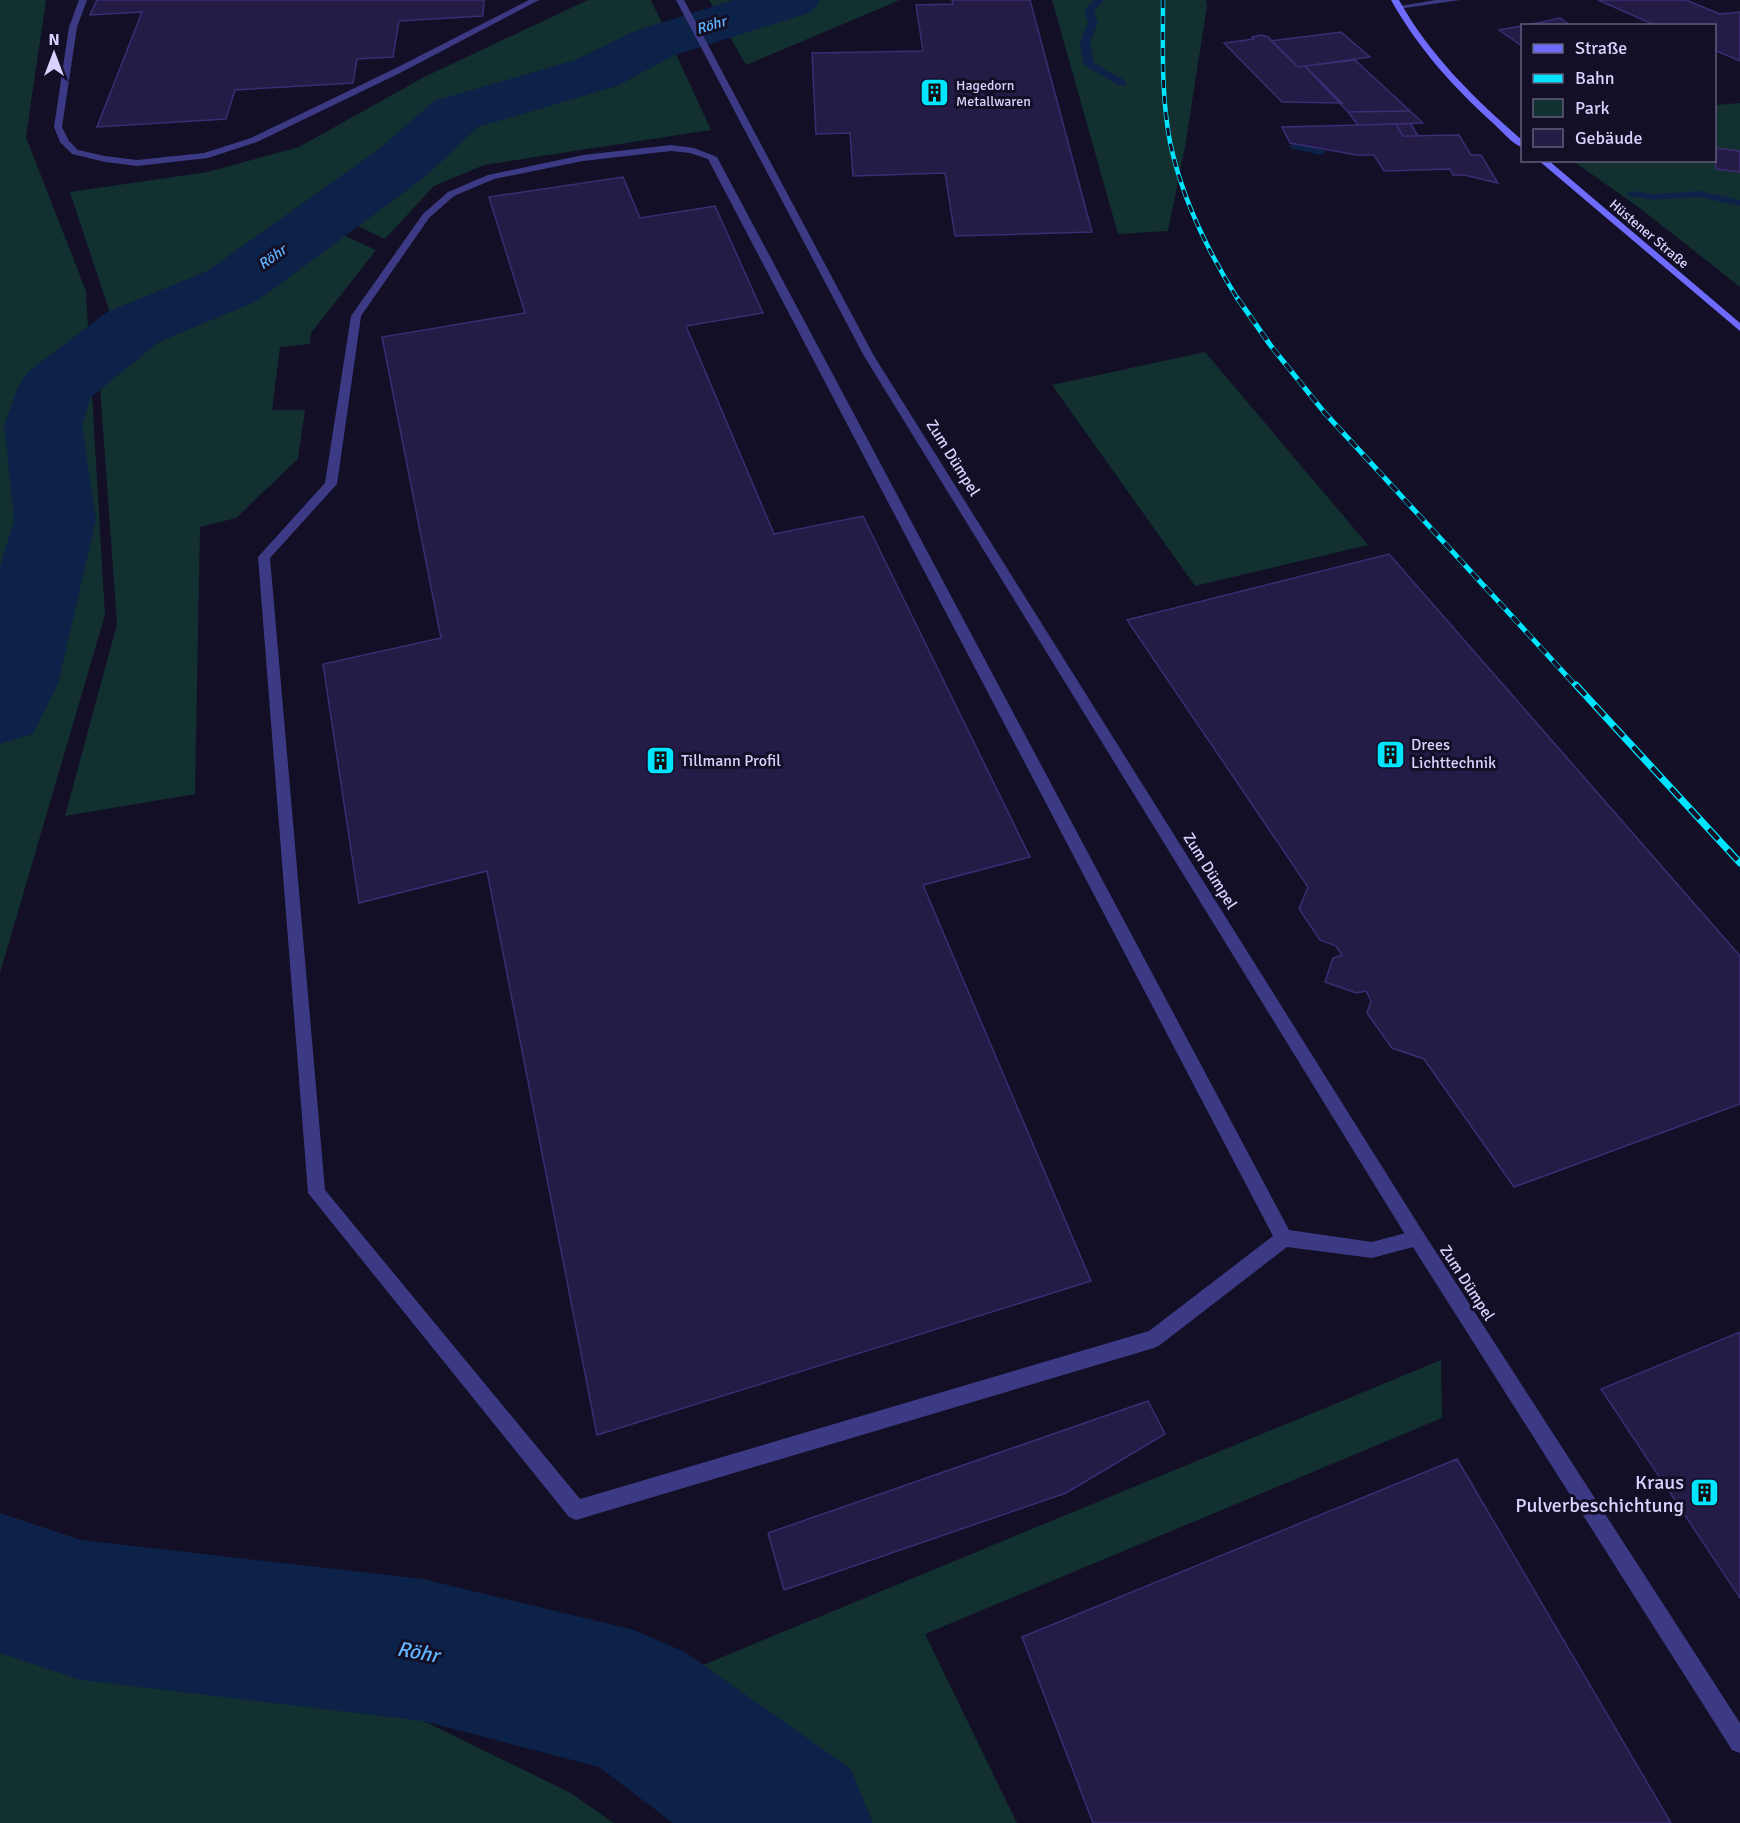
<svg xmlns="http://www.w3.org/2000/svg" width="1740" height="1823" font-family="Signika,sans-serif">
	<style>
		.green { fill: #12302f }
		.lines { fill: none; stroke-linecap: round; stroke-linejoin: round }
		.stream { fill: #0c2248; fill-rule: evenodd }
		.river { fill: #0c2248; fill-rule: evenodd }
		.building { fill: #241b47; stroke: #3b2d73; stroke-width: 1.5 }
		.lane { fill: #3d3a85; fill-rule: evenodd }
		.street { fill: #3d3a85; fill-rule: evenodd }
		.secondary { fill: #6f6bff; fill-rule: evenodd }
		.rail-far2-casing { stroke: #00e5ff; stroke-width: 4.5 }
		.rail-far1-casing { stroke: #00e5ff; stroke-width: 5 }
		.rail-casing { stroke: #00e5ff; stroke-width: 7 }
		.rail-far2 { stroke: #130f26; stroke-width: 3; stroke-dasharray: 8; stroke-linecap: butt }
		.rail-far1 { stroke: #130f26; stroke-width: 4; stroke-dasharray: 10; stroke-linecap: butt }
		.rail { stroke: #130f26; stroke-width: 4.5; stroke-dasharray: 14; stroke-linecap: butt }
		.labels { text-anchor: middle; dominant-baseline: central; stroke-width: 6; stroke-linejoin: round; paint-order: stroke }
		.far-poi-label { font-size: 14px; fill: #d9d4ff; stroke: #130f26; text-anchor: start }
		.far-street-label { font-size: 14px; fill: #d9d4ff; stroke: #130f26 }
		.far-water-label { font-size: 15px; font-style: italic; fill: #62b6ff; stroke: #130f26 }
		.street-label { font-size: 16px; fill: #d9d4ff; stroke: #130f26 }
		.poi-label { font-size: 16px; fill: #d9d4ff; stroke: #130f26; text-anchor: start }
		.near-poi-label { font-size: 20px; fill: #d9d4ff; stroke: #130f26; text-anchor: end }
		.near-water-label { font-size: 21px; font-style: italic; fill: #62b6ff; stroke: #130f26 }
	</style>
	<rect width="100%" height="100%" fill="#130f26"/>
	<path class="green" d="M 0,0 L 46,0 L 26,137 L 86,291 L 105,615 L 0,973 Z
		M 588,0 L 651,0 L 711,130 L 484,165 L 434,186 L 385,239 L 339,217 L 121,346 L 70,192 L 208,172 L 299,147 L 424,77 Z
		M 709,0 L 900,0 L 746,65 Z
		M 1052,0 L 1206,0 L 1207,6 L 1185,147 L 1168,231 L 1118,234 Z
		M 1740,103 L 1740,287 L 1641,209 L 1573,161 L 1714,160 L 1715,105 Z
		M 339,233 L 376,250 L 311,333 L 310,344 L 280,347 L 272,410 L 305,410 L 298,459 L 236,518 L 200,527 L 195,794 L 65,816 L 117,624 L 99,373 Z
		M 1205,352 L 1368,545 L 1195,586 L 1052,385 Z
		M 1441,1360 L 1442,1418 L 925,1634 L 1017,1823 L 728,1823 L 669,1679 Z
		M 0,1514 L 569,1792 L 614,1823 L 0,1823 Z"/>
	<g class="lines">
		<path class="stream" d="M 1094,0 L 1104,0 L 1094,11 L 1098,22 L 1090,43 L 1094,63 L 1126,81 L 1126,85 L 1118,85 L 1084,65 L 1080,43 L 1088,22 L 1084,11 Z
			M 1294,143 L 1324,150 L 1326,152 L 1320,155 L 1290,148 L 1289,146 Z
			M 1632,191 L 1654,194 L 1700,191 L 1740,200 L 1740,206 L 1700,197 L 1654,200 L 1628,196 L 1626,194 Z"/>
		<path class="river" d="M 734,0 L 820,0 L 812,12 L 675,55 L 617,86 L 478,127 L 425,177 L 257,301 L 159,342 L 91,397 L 82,425 L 96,520 L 58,684 L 33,734 L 0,744 L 0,567 L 14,520 L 4,425 L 18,387 L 29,371 L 107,312 L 207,271 L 379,149 L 434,101 L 575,60 L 635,31 Z
			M 0,1513 L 81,1540 L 423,1579 L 634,1630 L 685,1652 L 851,1769 L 873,1823 L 673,1823 L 599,1767 L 423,1721 L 81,1680 L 0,1653 Z"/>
	</g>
	<path class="building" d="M 97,0 L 484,0 L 483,16 L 399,21 L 393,57 L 357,59 L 353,83 L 235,90 L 226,119 L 97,127 L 142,12 L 90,15 Z
		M 952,0 L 1030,0 L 1092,232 L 955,236 L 945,173 L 853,176 L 850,133 L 816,134 L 812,53 L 923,51 L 916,5 L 953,4 Z
		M 1598,0 L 1686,0 L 1720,14 L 1740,12 L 1740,61 L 1714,50 L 1714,26 L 1657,26 Z
		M 1560,18 L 1571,26 L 1523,26 Z
		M 1522,26 L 1522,46 L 1499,30 Z
		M 1341,32 L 1370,57 L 1298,67 L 1271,41 Z
		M 1261,35 L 1268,37 L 1298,67 L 1305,66 L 1342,103 L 1282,102 L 1224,43 L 1254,39 L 1252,37 Z
		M 1355,60 L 1410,111 L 1348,112 L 1305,66 Z
		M 1410,111 L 1423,123 L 1358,125 L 1348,112 Z
		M 1396,124 L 1403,136 L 1459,135 L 1471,155 L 1481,155 L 1498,183 L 1464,175 L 1453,175 L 1450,169 L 1384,171 L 1374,155 L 1357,155 L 1290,143 L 1282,127 Z
		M 1396,124 L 1411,124 L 1418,136 L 1403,136 Z
		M 1714,148 L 1740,151 L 1740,172 L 1716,169 Z
		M 623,177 L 640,218 L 715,206 L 763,313 L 686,326 L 774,534 L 863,516 L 1030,857 L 923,885 L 1091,1281 L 597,1435 L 487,871 L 359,903 L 323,664 L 441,638 L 382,337 L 525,313 L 489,197 Z
		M 1389,554 L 1740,956 L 1740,1104 L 1514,1187 L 1424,1059 L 1392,1048 L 1367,1013 L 1371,1001 L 1366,991 L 1356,993 L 1325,982 L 1333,958 L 1342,955 L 1336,946 L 1320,940 L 1299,909 L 1308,887 L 1127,620 Z
		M 1740,1332 L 1740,1598 L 1601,1389 Z
		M 1148,1401 L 1165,1434 L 1066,1493 L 784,1590 L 768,1533 Z
		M 1457,1459 L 1671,1823 L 1093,1823 L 1022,1637 Z"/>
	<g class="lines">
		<path class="lane" d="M 79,0 L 87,0 L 77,27 L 62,127 L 69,141 L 78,150 L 105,156 L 137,160 L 204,153 L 251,138 L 394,69 L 529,0 L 539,0 L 400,73 L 257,142 L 208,158 L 137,166 L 105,162 L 72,154 L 60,142 L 54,127 L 69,27 Z
			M 671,145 L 694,148 L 717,157 L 1289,1230 L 1372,1242 L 1417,1230 L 1423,1232 L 1426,1238 L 1423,1244 L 1417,1246 L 1372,1258 L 1287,1247 L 1160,1345 L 1154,1348 L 576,1520 L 569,1517 L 308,1193 L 258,557 L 325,483 L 351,316 L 423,214 L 448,192 L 488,175 L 583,155 ZM 671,151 L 690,153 L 708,159 L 1273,1236 L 1149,1331 L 580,1499 L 325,1190 L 270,558 L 337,484 L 361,316 L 429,218 L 454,196 L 494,179 L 583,161 Z"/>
		<path class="street" d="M 676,0 L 684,0 L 874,356 L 1423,1232 L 1740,1723 L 1740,1753 L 1732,1750 L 1411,1244 L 864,356 Z
			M 1436,0 L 1460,0 L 1398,9 L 1394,7 Z"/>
		<path class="secondary" d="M 1391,0 L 1399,0 C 1430,56 1475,99 1522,140 L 1522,147 C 1512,144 1502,131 1494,124 C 1453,87 1418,48 1391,0 Z
			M 1538,160 L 1548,160 L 1740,323 L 1740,331 Z"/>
		<defs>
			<path id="rail-far2" d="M 1163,0 C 1163,47 1161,95 1170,142 C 1182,199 1208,252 1239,301"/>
			<path id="rail-far1" d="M 1238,299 L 1271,346 L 1324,412 L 1577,687"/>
			<path id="rail" d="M 1576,685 L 1740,863"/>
		</defs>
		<use href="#rail-far2" class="rail-far2-casing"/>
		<use href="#rail-far1" class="rail-far1-casing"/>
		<use href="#rail" class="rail-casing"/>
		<use href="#rail-far2" class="rail-far2"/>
		<use href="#rail-far1" class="rail-far1"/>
		<use href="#rail" class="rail"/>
	</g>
	<defs>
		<symbol id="building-square" viewBox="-11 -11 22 22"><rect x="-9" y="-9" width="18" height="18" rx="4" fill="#00e5ff" stroke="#130f26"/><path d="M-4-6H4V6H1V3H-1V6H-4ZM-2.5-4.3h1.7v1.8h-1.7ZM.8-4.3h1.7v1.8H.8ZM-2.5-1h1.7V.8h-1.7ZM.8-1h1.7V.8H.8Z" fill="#111"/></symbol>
	</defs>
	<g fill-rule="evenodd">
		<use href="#building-square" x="918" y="76" width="33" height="33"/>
		<use href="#building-square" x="1374" y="738" width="33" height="33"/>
		<use href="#building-square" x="644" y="744" width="33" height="33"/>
		<use href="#building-square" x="1688" y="1476" width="33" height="33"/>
	</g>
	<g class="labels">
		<g class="far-poi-label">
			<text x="956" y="85">Hagedorn<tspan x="956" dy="16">Metallwaren</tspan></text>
		</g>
		<g class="far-street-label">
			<text transform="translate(1649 234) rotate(40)">Hüstener Straße</text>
		</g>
		<g class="far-water-label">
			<text transform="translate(711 25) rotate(-17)">Röhr</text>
			<text transform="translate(272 257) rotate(-36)">Röhr</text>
		</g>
		<g class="street-label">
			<text transform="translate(953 458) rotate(58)">Zum Dümpel</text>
			<text transform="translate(1210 871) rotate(58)">Zum Dümpel</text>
			<text transform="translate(1467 1283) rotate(57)">Zum Dümpel</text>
		</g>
		<g class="poi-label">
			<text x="1411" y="745">Drees<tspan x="1411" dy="18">Lichttechnik</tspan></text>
			<text x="681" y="761">Tillmann Profil</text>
		</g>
		<g class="near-poi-label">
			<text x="1684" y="1482">Kraus<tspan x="1684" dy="23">Pulverbeschichtung</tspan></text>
		</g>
		<g class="near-water-label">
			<text transform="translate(418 1652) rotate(10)">Röhr</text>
		</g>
	</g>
	<rect x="1521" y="24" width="195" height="138" fill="#130f26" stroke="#625e7d" stroke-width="1.5"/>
	<rect x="1533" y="44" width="30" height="9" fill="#6f6bff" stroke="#625e7d" stroke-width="1.5"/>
	<text x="1575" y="54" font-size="18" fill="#d9d4ff">Straße</text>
	<rect x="1533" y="74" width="30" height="9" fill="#00e5ff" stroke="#625e7d" stroke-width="1.5"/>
	<text x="1575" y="84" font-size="18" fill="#d9d4ff">Bahn</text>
	<rect x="1533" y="99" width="30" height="18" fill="#12302f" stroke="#625e7d" stroke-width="1.5"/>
	<text x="1575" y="114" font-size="18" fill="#d9d4ff">Park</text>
	<rect x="1533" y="129" width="30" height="18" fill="#241b47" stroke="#625e7d" stroke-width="1.5"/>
	<text x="1575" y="144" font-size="18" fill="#d9d4ff">Gebäude</text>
	<g transform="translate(54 54)" stroke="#130f26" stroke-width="4.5" paint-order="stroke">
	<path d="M0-4.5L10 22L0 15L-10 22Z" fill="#d9d4ff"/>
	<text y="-9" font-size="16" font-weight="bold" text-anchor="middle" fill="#d9d4ff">N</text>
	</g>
</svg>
